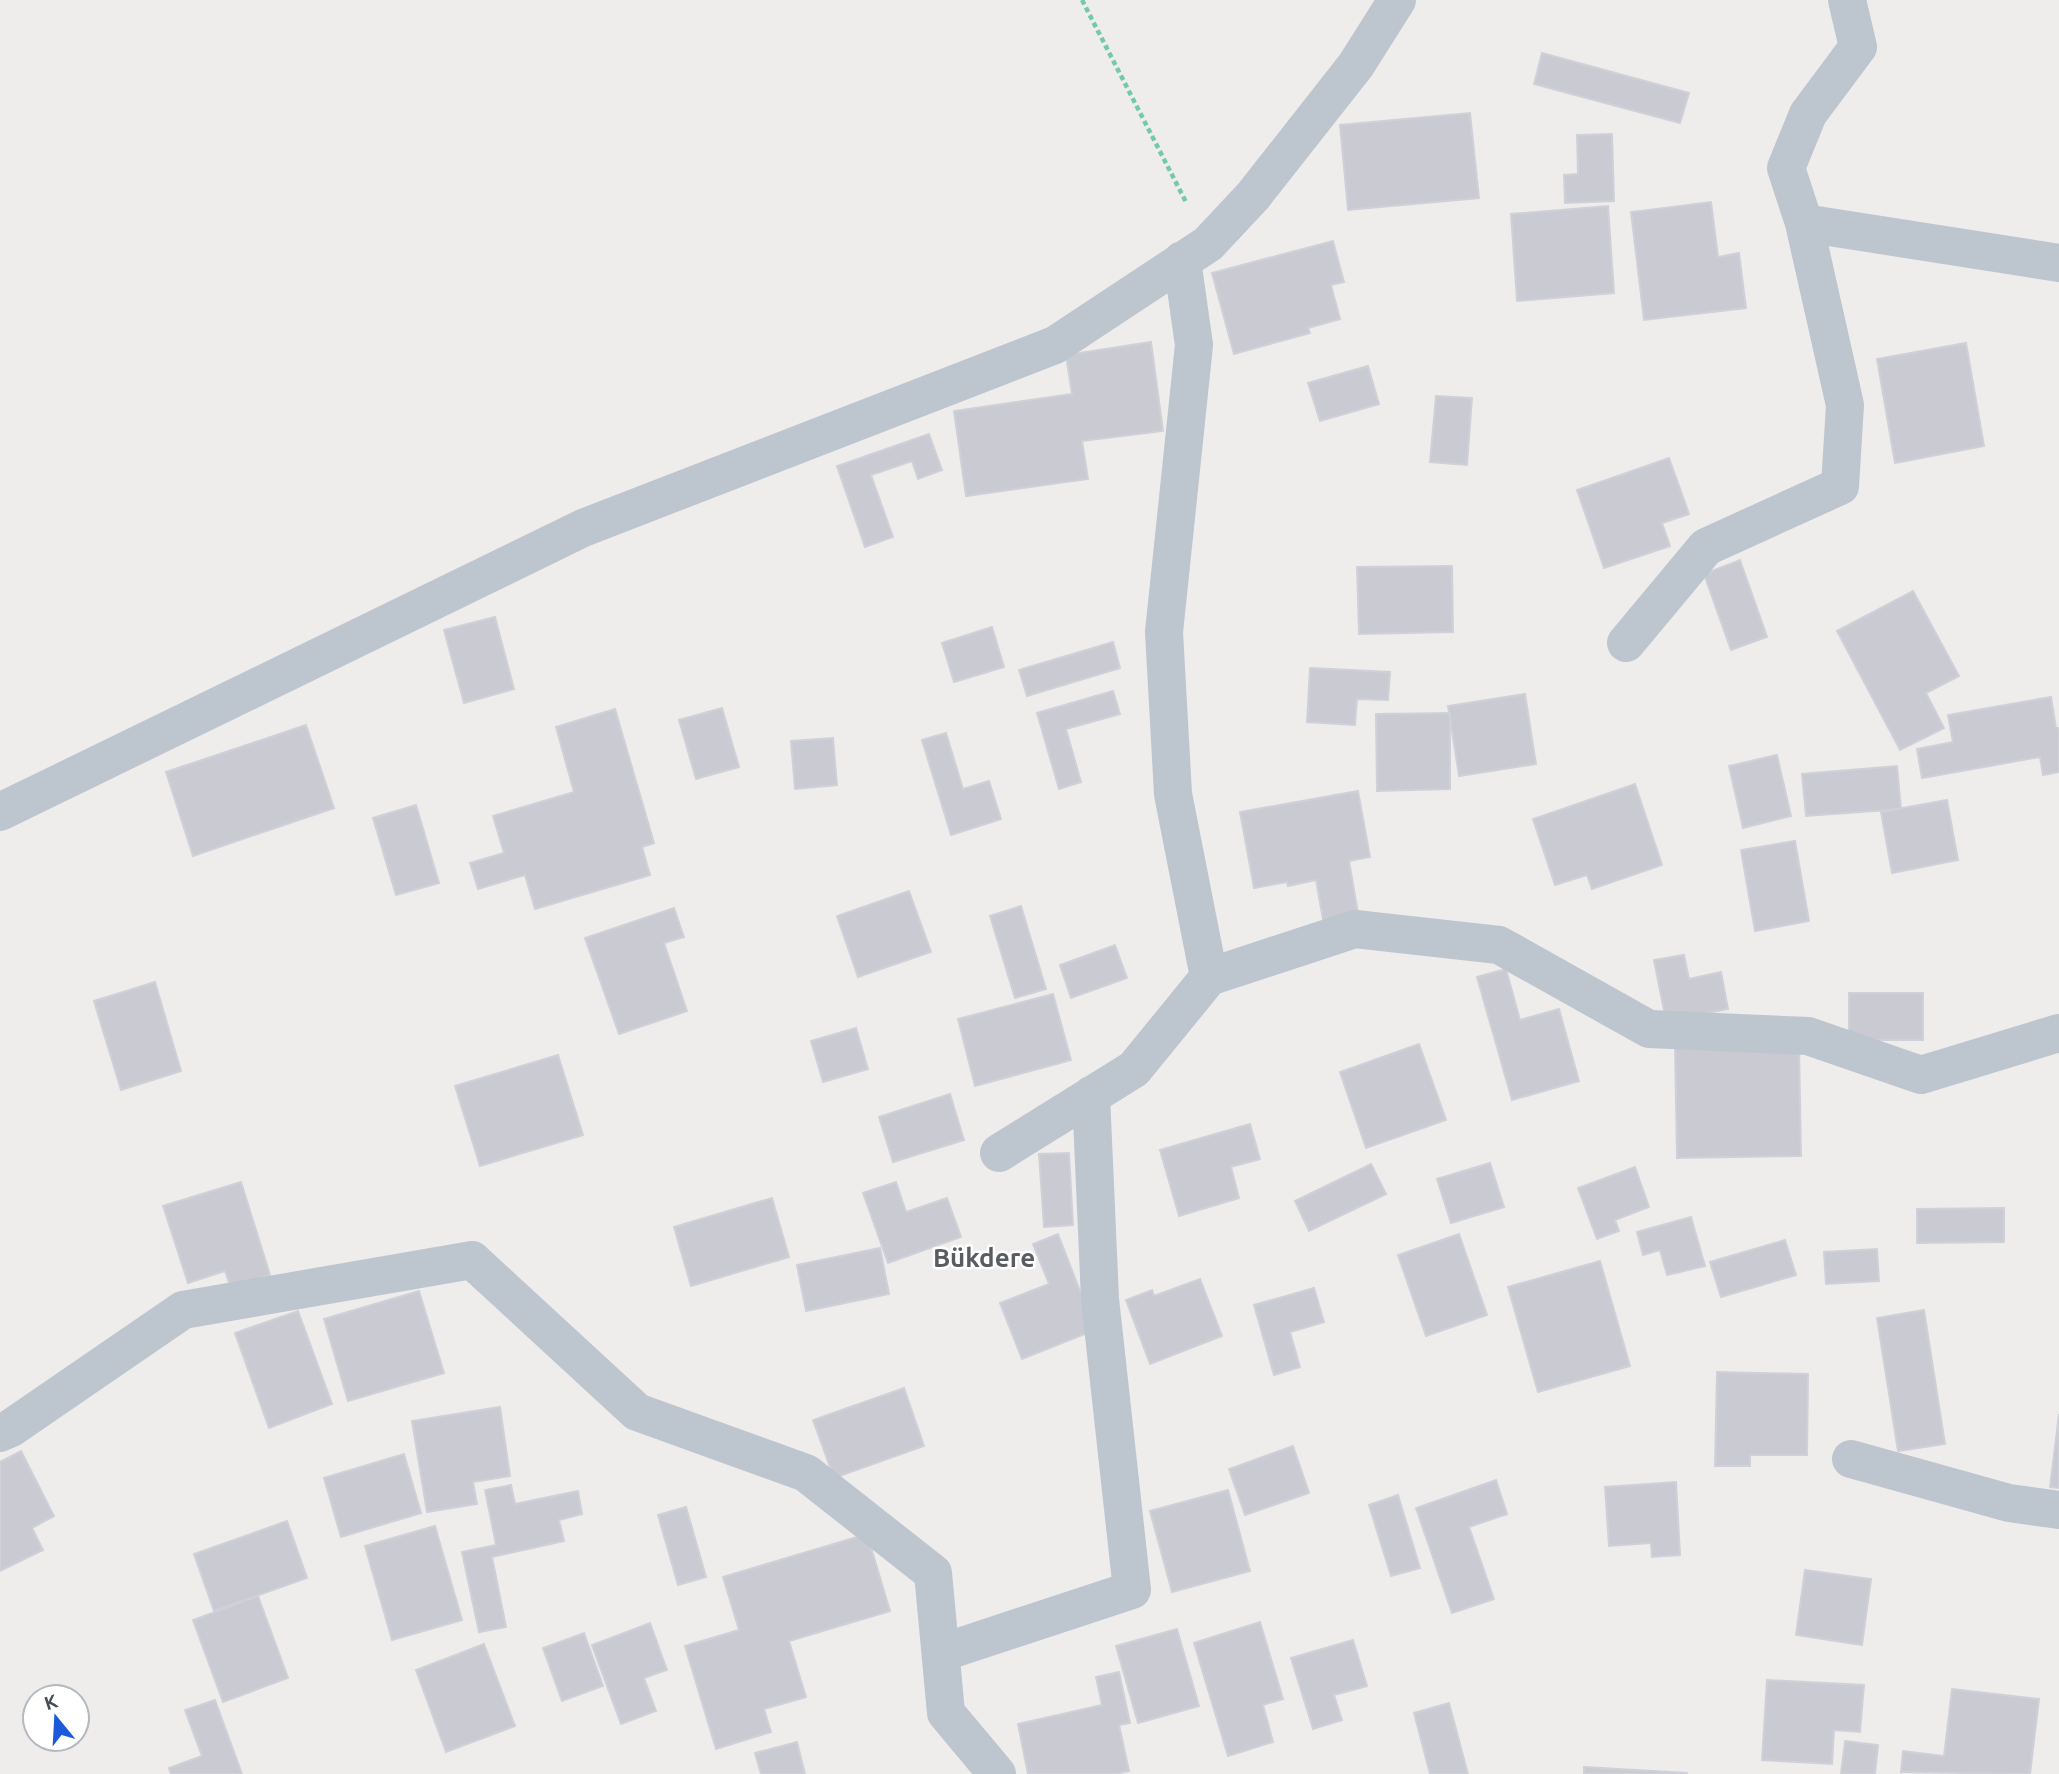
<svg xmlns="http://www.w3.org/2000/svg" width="2059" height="1774" font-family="Ubuntu,sans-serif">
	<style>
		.building { fill: #c9cad2; stroke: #d0d1d8; stroke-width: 2 }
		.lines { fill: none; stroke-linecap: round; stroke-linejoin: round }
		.path { stroke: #72caa8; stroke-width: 4.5; stroke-dasharray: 5 3.5; stroke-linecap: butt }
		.minor { stroke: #bdc5ce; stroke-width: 38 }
		.labels { text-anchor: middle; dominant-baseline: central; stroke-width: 5; stroke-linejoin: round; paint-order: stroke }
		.quarter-label { font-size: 26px; font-weight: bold; fill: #595c61; stroke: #fff }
	</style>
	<rect width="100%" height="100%" fill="#efecec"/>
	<path class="building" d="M 1542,53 L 1689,93 L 1680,123 L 1534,84 Z
		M 1470,113 L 1479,198 L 1348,210 L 1340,125 Z
		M 1612,134 L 1614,201 L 1565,203 L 1564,175 L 1578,174 L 1577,135 Z
		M 1711,202 L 1718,257 L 1739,253 L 1746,308 L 1644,320 L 1631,212 Z
		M 1608,206 L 1614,293 L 1517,301 L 1511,214 Z
		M 1333,241 L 1344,282 L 1331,285 L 1340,319 L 1308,328 L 1310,333 L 1234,354 L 1212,273 Z
		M 1151,342 L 1163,431 L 1082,441 L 1088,479 L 966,496 L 954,411 L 1072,394 L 1066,355 Z
		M 1966,343 L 1984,446 L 1895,463 L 1877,359 Z
		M 1368,366 L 1379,404 L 1320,421 L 1308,383 Z
		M 1436,396 L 1472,398 L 1467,465 L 1430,462 Z
		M 929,434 L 942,470 L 918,479 L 912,461 L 871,475 L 893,537 L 865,547 L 837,466 Z
		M 1669,458 L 1689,514 L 1662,523 L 1670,546 L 1604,568 L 1577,490 Z
		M 1740,560 L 1767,637 L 1731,650 L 1704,574 Z
		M 1452,566 L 1453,632 L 1359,634 L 1357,567 Z
		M 1913,591 L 1959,676 L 1926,693 L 1944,728 L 1900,750 L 1837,631 Z
		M 495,617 L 514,689 L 464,703 L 444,630 Z
		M 992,627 L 1004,667 L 954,682 L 942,643 Z
		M 1113,642 L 1120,668 L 1027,696 L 1019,670 Z
		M 1310,668 L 1390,672 L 1388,700 L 1357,699 L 1355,725 L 1307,722 Z
		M 1113,691 L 1120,714 L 1066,729 L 1081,782 L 1059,789 L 1037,713 Z
		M 1525,694 L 1536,764 L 1459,776 L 1448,706 Z
		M 2051,697 L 2056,728 L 2059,728 L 2059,772 L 2043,775 L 2040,757 L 1922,778 L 1917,749 L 1953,742 L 1948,715 Z
		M 722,708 L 739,767 L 696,779 L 679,720 Z
		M 615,709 L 654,843 L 642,847 L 650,875 L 535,909 L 525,875 L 478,889 L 470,863 L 504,853 L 493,816 L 574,792 L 556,727 Z
		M 1450,713 L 1450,789 L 1377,791 L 1376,714 Z
		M 306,725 L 334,808 L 193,856 L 166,772 Z
		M 946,733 L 963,789 L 989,781 L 1001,819 L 951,835 L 922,740 Z
		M 833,738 L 837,785 L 795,789 L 791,741 Z
		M 1777,755 L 1791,816 L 1743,828 L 1729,766 Z
		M 1897,766 L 1901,809 L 1806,816 L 1802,774 Z
		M 1635,784 L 1662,865 L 1592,889 L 1587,875 L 1555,885 L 1533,819 Z
		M 1358,791 L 1370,857 L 1349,861 L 1359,919 L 1324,925 L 1316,880 L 1288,886 L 1287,882 L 1254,888 L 1240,812 Z
		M 1947,800 L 1958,860 L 1892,873 L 1881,812 Z
		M 416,805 L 439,883 L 396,895 L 373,818 Z
		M 1795,841 L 1809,921 L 1755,931 L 1741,850 Z
		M 909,891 L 931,952 L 858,977 L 837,916 Z
		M 1021,906 L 1046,989 L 1015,998 L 990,916 Z
		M 674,908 L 684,937 L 664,943 L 687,1011 L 619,1034 L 585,938 Z
		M 1115,945 L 1127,978 L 1071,998 L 1060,965 Z
		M 1684,955 L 1689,979 L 1721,972 L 1728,1009 L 1666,1021 L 1654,960 Z
		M 1506,969 L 1520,1020 L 1559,1009 L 1579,1081 L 1512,1100 L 1477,977 Z
		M 155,982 L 181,1071 L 121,1090 L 94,1001 Z
		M 1849,993 L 1923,993 L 1923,1040 L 1849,1040 Z
		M 1053,994 L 1071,1060 L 975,1086 L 958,1019 Z
		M 856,1028 L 868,1069 L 823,1082 L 811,1041 Z
		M 1419,1044 L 1446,1120 L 1366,1148 L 1340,1072 Z
		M 1799,1046 L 1801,1156 L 1677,1158 L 1675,1048 Z
		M 558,1055 L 583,1135 L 480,1166 L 455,1086 Z
		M 950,1094 L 964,1140 L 893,1162 L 879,1117 Z
		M 1250,1124 L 1260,1159 L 1231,1167 L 1239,1198 L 1179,1216 L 1160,1150 Z
		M 1069,1153 L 1073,1225 L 1044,1227 L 1039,1154 Z
		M 1490,1163 L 1504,1207 L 1451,1223 L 1437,1179 Z
		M 1371,1164 L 1386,1194 L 1309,1231 L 1295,1201 Z
		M 1635,1167 L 1649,1207 L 1615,1220 L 1619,1231 L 1597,1239 L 1578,1188 Z
		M 241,1182 L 270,1275 L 231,1288 L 225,1271 L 188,1283 L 163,1206 Z
		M 896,1182 L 906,1212 L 947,1198 L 961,1237 L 888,1263 L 863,1193 Z
		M 772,1198 L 789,1257 L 691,1286 L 674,1227 Z
		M 2004,1208 L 2004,1242 L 1917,1243 L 1917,1209 Z
		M 1691,1217 L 1705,1266 L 1667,1275 L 1660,1250 L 1643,1255 L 1637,1232 Z
		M 1058,1234 L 1095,1330 L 1022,1359 L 1000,1303 L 1049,1284 L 1033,1244 Z
		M 1459,1234 L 1487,1315 L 1426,1336 L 1398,1255 Z
		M 1785,1240 L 1796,1275 L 1721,1297 L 1710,1262 Z
		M 880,1248 L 889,1294 L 806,1311 L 797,1265 Z
		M 1877,1249 L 1879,1281 L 1826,1284 L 1824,1252 Z
		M 1600,1261 L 1630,1366 L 1538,1392 L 1508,1287 Z
		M 1200,1279 L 1222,1336 L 1150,1364 L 1126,1300 L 1152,1290 L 1154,1296 Z
		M 1314,1288 L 1324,1322 L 1290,1332 L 1300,1367 L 1274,1375 L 1254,1305 Z
		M 419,1291 L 444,1373 L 348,1401 L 324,1319 Z
		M 1924,1310 L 1945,1444 L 1898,1451 L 1877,1318 Z
		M 298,1311 L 332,1404 L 269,1428 L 235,1333 Z
		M 1717,1372 L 1808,1374 L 1807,1455 L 1750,1455 L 1750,1466 L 1715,1466 Z
		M 904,1388 L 924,1446 L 834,1478 L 813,1420 Z
		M 500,1407 L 510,1476 L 473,1482 L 477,1504 L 427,1512 L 412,1421 Z
		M 2059,1414 L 2059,1488 L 2050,1487 Z
		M 1293,1446 L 1309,1493 L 1245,1515 L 1229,1469 Z
		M 21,1451 L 54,1516 L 32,1528 L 43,1550 L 0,1571 L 0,1462 Z
		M 404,1454 L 421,1513 L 341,1537 L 324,1478 Z
		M 1496,1480 L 1507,1514 L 1469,1527 L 1494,1599 L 1452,1613 L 1416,1508 Z
		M 1676,1482 L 1680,1555 L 1652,1557 L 1651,1543 L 1609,1546 L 1605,1487 Z
		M 511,1485 L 515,1504 L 578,1491 L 582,1514 L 559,1520 L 564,1541 L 492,1557 L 506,1627 L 479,1632 L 462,1552 L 496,1545 L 485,1490 Z
		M 1228,1490 L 1250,1571 L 1172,1592 L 1150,1511 Z
		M 1398,1495 L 1420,1568 L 1391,1576 L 1369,1505 Z
		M 686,1507 L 706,1577 L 678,1585 L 658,1515 Z
		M 287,1521 L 307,1578 L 214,1611 L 194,1554 Z
		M 435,1526 L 462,1620 L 392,1640 L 365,1546 Z
		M 867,1534 L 890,1611 L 789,1641 L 806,1697 L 764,1709 L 771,1732 L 716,1749 L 685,1646 L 739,1630 L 723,1577 Z
		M 1805,1570 L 1871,1579 L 1862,1645 L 1796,1635 Z
		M 258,1596 L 288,1678 L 223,1702 L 193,1620 Z
		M 1260,1622 L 1283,1699 L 1263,1705 L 1273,1742 L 1228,1756 L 1194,1643 Z
		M 650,1623 L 667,1670 L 644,1678 L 656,1711 L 621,1724 L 592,1645 Z
		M 1177,1629 L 1199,1706 L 1138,1723 L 1116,1646 Z
		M 584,1633 L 603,1686 L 562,1701 L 543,1648 Z
		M 1353,1640 L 1367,1686 L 1334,1695 L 1342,1720 L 1313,1729 L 1291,1658 Z
		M 484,1644 L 515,1726 L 446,1752 L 416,1670 Z
		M 1119,1672 L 1130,1723 L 1119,1725 L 1129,1771 L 1116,1774 L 1028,1774 L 1018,1724 L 1102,1705 L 1096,1677 Z
		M 1767,1680 L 1864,1685 L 1860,1732 L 1834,1730 L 1832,1764 L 1762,1760 Z
		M 1952,1689 L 2039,1699 L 2030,1774 L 1901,1772 L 1903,1751 L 1944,1756 Z
		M 215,1700 L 242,1774 L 171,1774 L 169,1768 L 202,1756 L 185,1710 Z
		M 1449,1703 L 1468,1774 L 1430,1774 L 1414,1713 Z
		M 1845,1741 L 1878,1745 L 1875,1774 L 1841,1774 Z
		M 797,1742 L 805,1774 L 761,1774 L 755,1753 Z
		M 1584,1767 L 1687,1773 L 1687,1774 L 1584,1774 Z"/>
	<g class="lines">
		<path class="path" d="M 1082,0 L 1187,204"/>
		<path class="minor" d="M 1847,0 L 1858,47 L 1808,114 L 1786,168 L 1804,223 L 2059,263
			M 1182,260 L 1194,345 L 1164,632 L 1173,794 L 1209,977 L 1355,929 L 1499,945 L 1649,1029 L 1808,1036 L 1921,1075 L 2059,1033
			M 1626,643 L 1706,547 L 1840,486 L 1845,405 L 1804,223
			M 0,812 L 583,528 L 1055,345 L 1208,244 L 1253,196 L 1356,65 L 1397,0
			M 999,1153 L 1134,1069 L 1209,977
			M 0,1433 L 11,1428 L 183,1310 L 472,1260 L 637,1412 L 806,1473 L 933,1573 L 946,1713 L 997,1774
			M 1851,1459 L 2009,1503 L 2059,1510
			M 941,1653 L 1132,1590 L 1100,1299 L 1091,1095"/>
	</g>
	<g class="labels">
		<g class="quarter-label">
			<text x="984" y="1257">Bükdere</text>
		</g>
	</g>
	<g transform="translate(56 1718) rotate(342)"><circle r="33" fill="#ffffff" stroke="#b5b8bd" stroke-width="2"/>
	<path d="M0-5L12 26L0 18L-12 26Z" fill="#1b5bd9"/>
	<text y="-10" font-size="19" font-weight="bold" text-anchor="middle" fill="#454d59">K</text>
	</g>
</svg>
